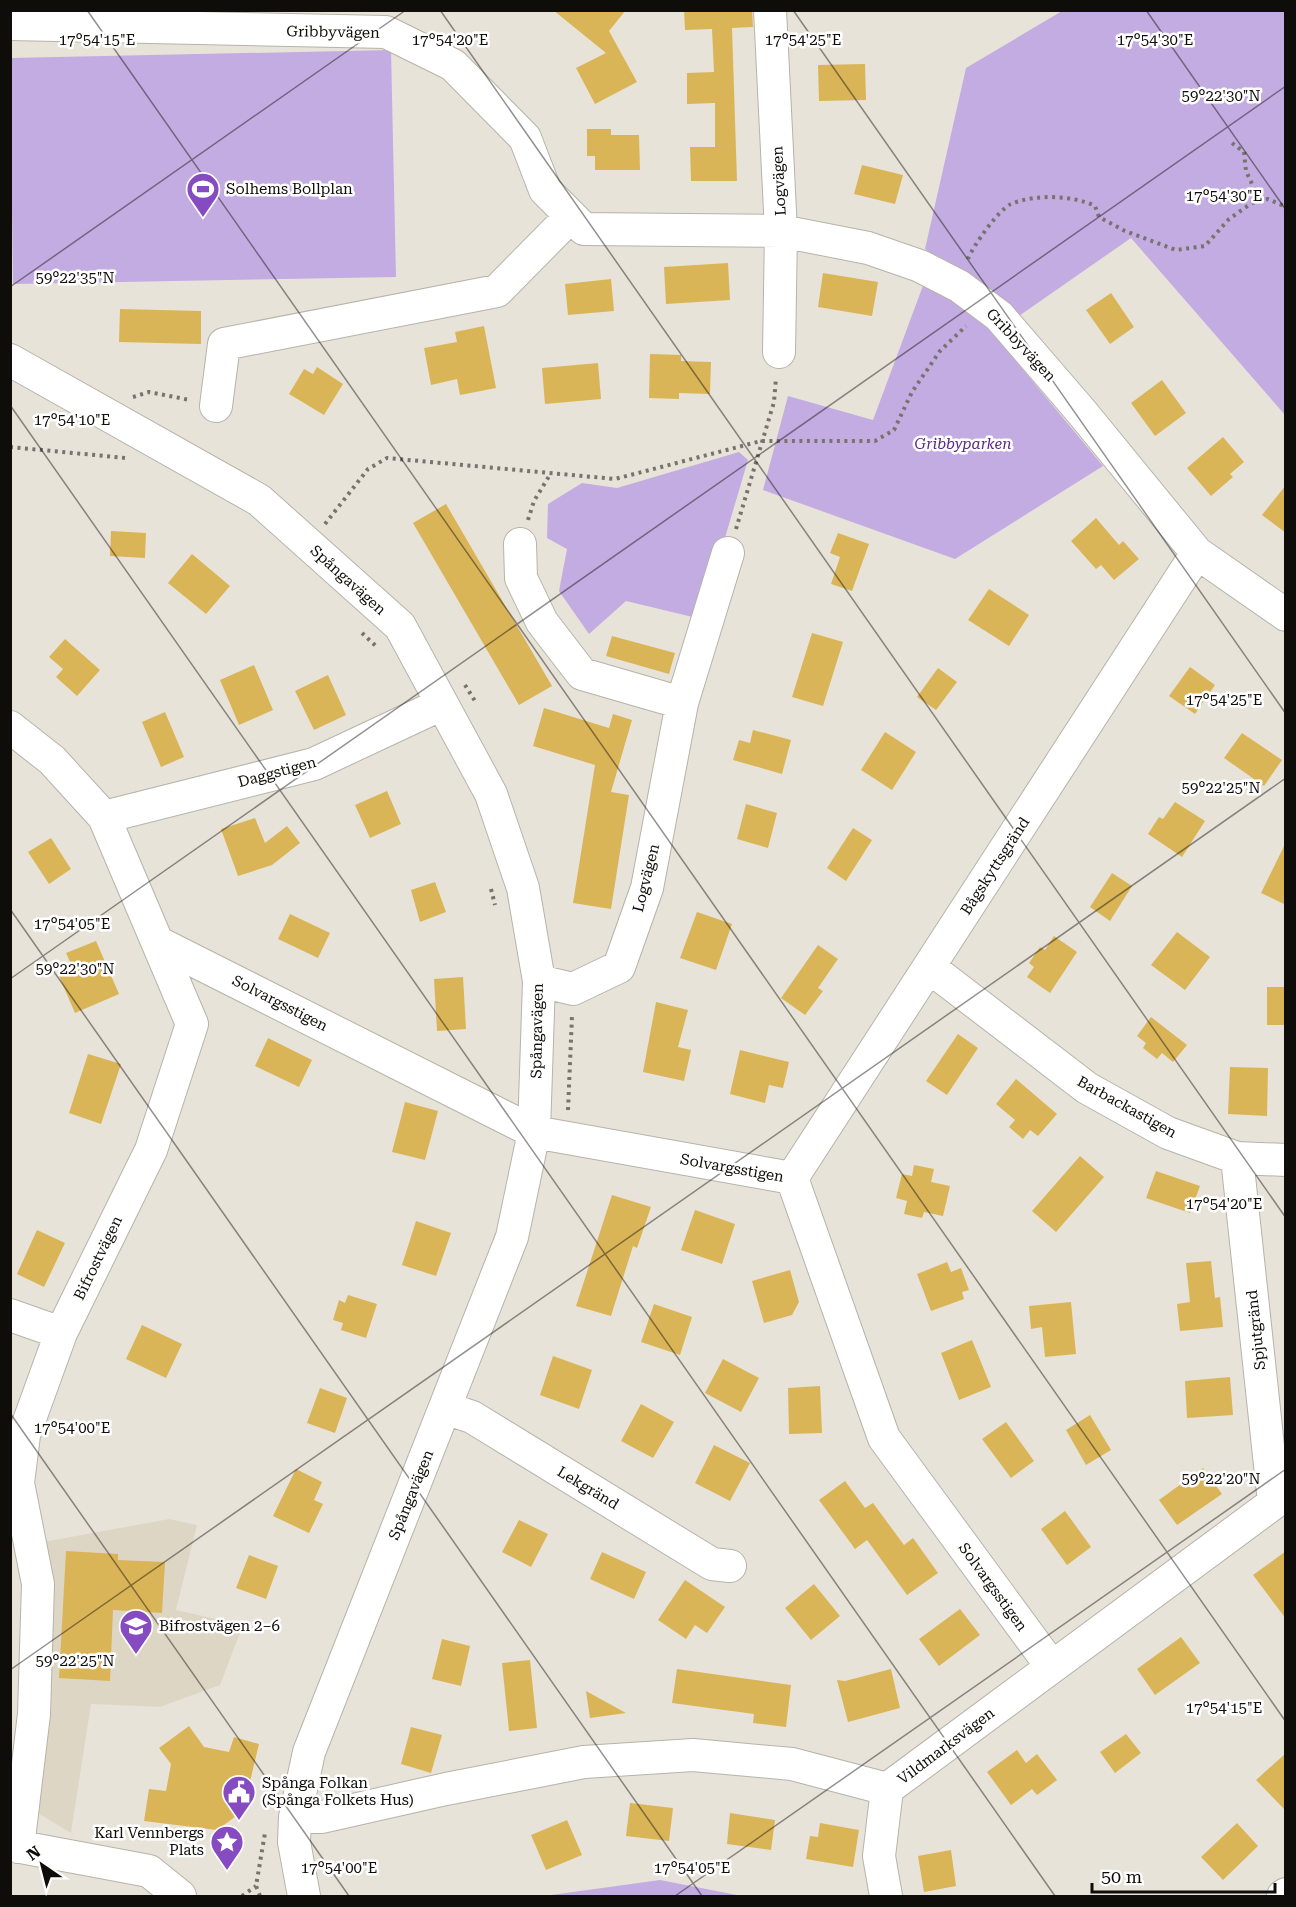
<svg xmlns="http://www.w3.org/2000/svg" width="1296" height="1907" font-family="'Roboto Serif',serif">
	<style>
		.built { fill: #ded6c5 }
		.green { fill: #c3ace2 }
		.building { fill: #dab557 }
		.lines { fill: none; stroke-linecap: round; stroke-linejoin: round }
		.minor-casing { stroke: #b7b3a9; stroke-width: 34 }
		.path { stroke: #77736d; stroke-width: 4; stroke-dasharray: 3 4.5; stroke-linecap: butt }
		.minor { stroke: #fff; stroke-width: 32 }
		.ticks { fill: none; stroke: #0f0d0a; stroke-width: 1.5; stroke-opacity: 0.45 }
		.labels { text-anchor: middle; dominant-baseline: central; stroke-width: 5; stroke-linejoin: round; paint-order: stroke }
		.street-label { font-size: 15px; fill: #0f0d0a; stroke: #fff }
		.poi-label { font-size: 15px; fill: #0f0d0a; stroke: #fff; text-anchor: start }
		.park-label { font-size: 15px; font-style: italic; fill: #582784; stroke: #fff }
		.ticks-label { font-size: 15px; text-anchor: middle; fill: #0f0d0a; stroke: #fff; stroke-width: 5; stroke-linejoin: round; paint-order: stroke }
	</style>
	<rect width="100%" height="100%" fill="#e8e3d9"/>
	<path class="built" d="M 169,1519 L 197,1525 L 176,1610 L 243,1625 L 220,1685 L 160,1707 L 91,1704 L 71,1833 L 36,1812 L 43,1542 Z"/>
	<path class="green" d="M 1062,11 L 1285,11 L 1285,415 L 1131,238 L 1016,318 L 925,249 L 966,68 Z
		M 391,50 L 396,277 L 13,284 L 10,58 Z
		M 924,283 L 981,319 L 1103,466 L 955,559 L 763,490 L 788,396 L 873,420 Z
		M 739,452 L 748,460 L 701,619 L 626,601 L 589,634 L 559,591 L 567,549 L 547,538 L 548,504 L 582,483 L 617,488 Z
		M 660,1880 L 742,1896 L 544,1896 Z"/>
	<path class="building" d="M 553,10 L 626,10 L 609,31 L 637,82 L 595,104 L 576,68 L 606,53 Z
		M 684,10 L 752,10 L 753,27 L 732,28 L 737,181 L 691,181 L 690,147 L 715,147 L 715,103 L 687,104 L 687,73 L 714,72 L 712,29 L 685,30 Z
		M 865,64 L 866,100 L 819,101 L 818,65 Z
		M 587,129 L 611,129 L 611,135 L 639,135 L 640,170 L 595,170 L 595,156 L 587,156 Z
		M 862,165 L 903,175 L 895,204 L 854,194 Z
		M 728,263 L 730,300 L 666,304 L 664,267 Z
		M 823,273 L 878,282 L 872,316 L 818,307 Z
		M 611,279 L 614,311 L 568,315 L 565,284 Z
		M 1111,293 L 1134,327 L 1110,344 L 1086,310 Z
		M 120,309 L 201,311 L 201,344 L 119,342 Z
		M 484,326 L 496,388 L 460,395 L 457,379 L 431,385 L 424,348 L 457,342 L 455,332 Z
		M 650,354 L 681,355 L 681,361 L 711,362 L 710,394 L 679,393 L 679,399 L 649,398 Z
		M 598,363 L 601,399 L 545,404 L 542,368 Z
		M 317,367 L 343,384 L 324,415 L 289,394 L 304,369 L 313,374 Z
		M 1162,380 L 1186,413 L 1155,436 L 1131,403 Z
		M 1223,437 L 1244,462 L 1230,474 L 1233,477 L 1211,496 L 1187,468 Z
		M 1286,485 L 1286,533 L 1262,515 Z
		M 446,504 L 552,686 L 519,705 L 413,523 Z
		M 1096,518 L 1119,545 L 1123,541 L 1139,559 L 1114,580 L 1101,565 L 1096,569 L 1071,541 Z
		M 111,531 L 146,533 L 145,558 L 110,556 Z
		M 838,533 L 869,544 L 852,591 L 831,584 L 840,557 L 830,553 Z
		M 192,554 L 230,586 L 206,614 L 168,583 Z
		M 989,589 L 1029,615 L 1009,646 L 968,620 Z
		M 812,633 L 843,642 L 823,706 L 792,697 Z
		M 612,636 L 675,653 L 669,674 L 606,656 Z
		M 65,639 L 100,670 L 77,696 L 56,677 L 63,669 L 49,657 Z
		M 254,665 L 273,710 L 239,725 L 220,680 Z
		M 1190,667 L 1215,685 L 1195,714 L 1169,696 Z
		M 938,668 L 957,682 L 936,710 L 917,697 Z
		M 328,675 L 346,715 L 314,730 L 295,691 Z
		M 544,708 L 609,728 L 613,714 L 632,720 L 611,792 L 629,795 L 611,909 L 573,903 L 595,765 L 533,746 Z
		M 165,712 L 184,757 L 161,767 L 142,722 Z
		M 753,730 L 791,740 L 782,774 L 733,760 L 739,740 L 750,743 Z
		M 885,732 L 916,752 L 892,790 L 861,770 Z
		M 1242,733 L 1282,760 L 1264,786 L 1224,758 Z
		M 387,791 L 401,824 L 370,838 L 355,805 Z
		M 1175,802 L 1205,821 L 1182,857 L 1148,834 L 1159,817 L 1163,819 Z
		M 746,804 L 777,813 L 768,848 L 737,839 Z
		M 255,818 L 265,843 L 287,826 L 300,843 L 272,865 L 238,876 L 221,829 Z
		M 853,828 L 872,840 L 846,881 L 827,868 Z
		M 51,838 L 71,869 L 49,884 L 28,852 Z
		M 1286,842 L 1286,905 L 1261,893 Z
		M 1112,873 L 1132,886 L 1110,921 L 1090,907 Z
		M 435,882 L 446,912 L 420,922 L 411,890 Z
		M 697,912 L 732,924 L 716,970 L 680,958 Z
		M 290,914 L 330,933 L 318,958 L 278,939 Z
		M 1177,932 L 1210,957 L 1185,990 L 1151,965 Z
		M 1054,936 L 1077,952 L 1050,993 L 1027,977 L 1034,967 L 1029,963 L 1040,947 L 1045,950 Z
		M 96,941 L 119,994 L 75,1013 L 59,976 L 74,970 L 66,953 Z
		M 818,945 L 838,959 L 818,988 L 823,991 L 805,1015 L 781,998 Z
		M 463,977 L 466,1029 L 437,1031 L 434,979 Z
		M 1267,987 L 1286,987 L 1286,1025 L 1267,1025 Z
		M 656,1002 L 688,1010 L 678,1047 L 691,1050 L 684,1081 L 643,1072 Z
		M 1151,1017 L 1187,1045 L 1173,1062 L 1162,1053 L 1157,1059 L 1143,1048 L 1146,1043 L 1137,1036 Z
		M 958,1034 L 978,1048 L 947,1095 L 926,1081 Z
		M 268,1038 L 312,1060 L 299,1087 L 255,1066 Z
		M 740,1050 L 789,1062 L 783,1088 L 769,1085 L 765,1103 L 730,1094 Z
		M 88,1054 L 121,1064 L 101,1124 L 69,1113 Z
		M 1230,1067 L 1268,1068 L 1267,1116 L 1228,1114 Z
		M 1016,1079 L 1057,1114 L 1038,1136 L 1030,1130 L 1023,1139 L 1009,1127 L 1015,1120 L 996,1104 Z
		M 405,1102 L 438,1111 L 425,1160 L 392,1152 Z
		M 1080,1156 L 1104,1177 L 1056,1232 L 1032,1211 Z
		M 914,1165 L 934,1169 L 931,1182 L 950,1186 L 943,1216 L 924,1212 L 922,1218 L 904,1214 L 907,1201 L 896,1198 L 902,1174 L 912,1176 Z
		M 1156,1171 L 1200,1186 L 1190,1213 L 1146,1198 Z
		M 612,1195 L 651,1207 L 637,1248 L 633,1246 L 611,1316 L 576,1306 Z
		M 695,1210 L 735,1224 L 722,1264 L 681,1250 Z
		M 416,1221 L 451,1233 L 436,1276 L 402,1265 Z
		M 37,1230 L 65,1243 L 44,1287 L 17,1274 Z
		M 1211,1261 L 1215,1298 L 1220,1297 L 1223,1327 L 1180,1331 L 1177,1304 L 1190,1302 L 1186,1263 Z
		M 947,1262 L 951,1272 L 961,1268 L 969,1290 L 962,1292 L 964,1299 L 931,1311 L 917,1274 Z
		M 790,1270 L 799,1302 L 792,1315 L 764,1323 L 752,1281 Z
		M 348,1295 L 377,1304 L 366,1338 L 341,1330 L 343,1323 L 333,1320 L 339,1300 L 345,1303 Z
		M 1071,1302 L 1076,1354 L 1045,1357 L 1042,1327 L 1031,1329 L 1029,1306 Z
		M 654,1304 L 692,1317 L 680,1355 L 641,1342 Z
		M 142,1325 L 182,1344 L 166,1378 L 126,1359 Z
		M 972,1340 L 991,1387 L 959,1400 L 941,1353 Z
		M 553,1356 L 592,1370 L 579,1409 L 540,1395 Z
		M 723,1359 L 759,1378 L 741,1412 L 705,1393 Z
		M 1230,1377 L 1233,1415 L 1187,1418 L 1185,1381 Z
		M 820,1386 L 822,1433 L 789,1434 L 788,1388 Z
		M 320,1388 L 347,1398 L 335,1433 L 307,1423 Z
		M 641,1404 L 674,1422 L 653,1458 L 621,1441 Z
		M 1090,1415 L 1111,1450 L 1086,1465 L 1066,1430 Z
		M 1006,1422 L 1034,1461 L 1011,1478 L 982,1439 Z
		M 714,1445 L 750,1463 L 730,1501 L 695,1483 Z
		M 1203,1468 L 1222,1494 L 1177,1525 L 1159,1500 Z
		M 296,1469 L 322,1482 L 314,1500 L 323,1504 L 309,1533 L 273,1516 Z
		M 845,1481 L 865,1508 L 873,1503 L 904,1545 L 913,1538 L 938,1573 L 907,1595 L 867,1540 L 855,1549 L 819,1500 Z
		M 1065,1511 L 1091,1547 L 1067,1565 L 1041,1529 Z
		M 519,1520 L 548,1534 L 531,1567 L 502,1552 Z
		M 66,1551 L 118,1554 L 118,1560 L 165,1562 L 162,1613 L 113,1610 L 110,1681 L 59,1678 Z
		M 1286,1551 L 1286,1619 L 1253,1575 Z
		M 602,1552 L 646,1572 L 634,1599 L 590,1579 Z
		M 249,1555 L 278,1566 L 266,1599 L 236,1588 Z
		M 685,1580 L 725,1607 L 707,1633 L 695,1625 L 686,1639 L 658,1620 Z
		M 814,1584 L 840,1616 L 811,1640 L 785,1608 Z
		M 960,1609 L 980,1635 L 939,1666 L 919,1639 Z
		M 1181,1637 L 1200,1663 L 1155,1695 L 1137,1669 Z
		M 442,1639 L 470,1646 L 461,1686 L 432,1679 Z
		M 530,1660 L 537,1728 L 509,1731 L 502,1663 Z
		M 677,1669 L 791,1685 L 786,1727 L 753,1723 L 754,1714 L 672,1703 Z
		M 891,1669 L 900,1708 L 848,1722 L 837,1680 L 845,1681 Z
		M 586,1691 L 626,1713 L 590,1718 Z
		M 189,1726 L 204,1747 L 229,1752 L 234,1737 L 259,1744 L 243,1811 L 217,1830 L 144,1821 L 149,1789 L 166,1791 L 171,1764 L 159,1748 Z
		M 411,1727 L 442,1735 L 431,1773 L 401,1764 Z
		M 1126,1734 L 1141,1753 L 1115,1773 L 1100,1752 Z
		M 1017,1750 L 1026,1763 L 1037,1754 L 1057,1780 L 1037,1795 L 1032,1789 L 1011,1805 L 987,1772 Z
		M 1286,1753 L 1286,1811 L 1256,1780 Z
		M 630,1803 L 673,1808 L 669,1841 L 626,1836 Z
		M 730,1813 L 775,1820 L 771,1850 L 727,1844 Z
		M 567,1820 L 582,1855 L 546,1870 L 531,1835 Z
		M 820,1823 L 859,1830 L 853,1867 L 806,1859 L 810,1836 L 818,1837 Z
		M 1237,1823 L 1258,1846 L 1223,1880 L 1201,1857 Z
		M 951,1850 L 956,1886 L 924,1892 L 918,1856 Z"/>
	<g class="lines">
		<defs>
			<path id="minor" d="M 770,10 L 781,231 L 779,352
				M 10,24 L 386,32 L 453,65 L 525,138 L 545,190 L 584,229 L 781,231 L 868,248 L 920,266 L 959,286 L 999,316 L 1080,410 L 1197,553 L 1286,615
				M 10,360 L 259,500 L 400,626 L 491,794 L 523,888 L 539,981 L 534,1132 L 512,1237 L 309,1752 L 295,1817 L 294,1842 L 304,1896
				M 216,406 L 224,344 L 497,291 L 571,216
				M 520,544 L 521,578 L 542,622 L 582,674 L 682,703 L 647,888 L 619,967 L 573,989 L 539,981
				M 682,703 L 728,553
				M 10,727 L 52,760 L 104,817 L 192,1024 L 151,1150 L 61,1333 L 24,1435 L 18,1483 L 38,1584 L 34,1714 L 18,1847
				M 104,817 L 314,764 L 442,704
				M 159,943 L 534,1132 L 792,1178
				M 929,967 L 1087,1088 L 1168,1133 L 1237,1158 L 1286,1160
				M 1237,1158 L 1274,1502
				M 792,1178 L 1197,553
				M 792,1178 L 884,1438 L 1052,1667
				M 10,1315 L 61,1333
				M 445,1408 L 472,1417 L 712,1564 L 730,1566
				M 887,1789 L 1286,1494
				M 295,1817 L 322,1817 L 446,1789 L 584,1762 L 693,1755 L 792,1764 L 887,1789
				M 10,1845 L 149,1871 L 180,1896
				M 886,1896 L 879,1856 L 887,1789
				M 1283,1896 L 1286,1894"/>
		</defs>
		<use href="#minor" class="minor-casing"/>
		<path class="path" d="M 1232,143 L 1244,152 L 1246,171 L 1260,201
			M 968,259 C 973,246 999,209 1011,204 C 1035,194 1073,195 1095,206 L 1099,217 L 1125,231 L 1176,250 L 1205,246 L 1229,219 L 1252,203 L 1268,199 L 1286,207
			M 133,397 L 149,392 L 190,400
			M 10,447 L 126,458
			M 528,520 L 534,501 L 551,473
			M 325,524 L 368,469 L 387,458 L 615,479 L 761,441 L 875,441 L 894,430 L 912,392 L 940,351 L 966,326
			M 736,529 L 774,402 L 776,378
			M 362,633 L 378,648
			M 465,685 L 475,701
			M 491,889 L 495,905
			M 568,1110 L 572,1016
			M 242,1896 L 256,1886
			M 260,1896 L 256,1886 L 265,1833"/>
		<use href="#minor" class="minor"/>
	</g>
	<path class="ticks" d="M 87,10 L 1286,1722M 440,10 L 1286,1218M 793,10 L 1286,714M 1146,10 L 1286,210M 10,287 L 406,10M 10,405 L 1055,1896M 10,909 L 702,1896M 10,979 L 1286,86M 10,1413 L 349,1896M 10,1670 L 1286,778M 675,1896 L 1286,1469"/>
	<defs>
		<symbol id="stadium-pin" viewBox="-11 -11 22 30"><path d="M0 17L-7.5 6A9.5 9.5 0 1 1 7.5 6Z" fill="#874bc1" stroke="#fff"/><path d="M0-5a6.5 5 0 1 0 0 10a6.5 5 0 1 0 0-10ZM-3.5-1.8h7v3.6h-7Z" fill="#fff"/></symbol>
		<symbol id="school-pin" viewBox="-11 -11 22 30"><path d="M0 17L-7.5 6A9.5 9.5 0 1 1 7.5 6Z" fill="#874bc1" stroke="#fff"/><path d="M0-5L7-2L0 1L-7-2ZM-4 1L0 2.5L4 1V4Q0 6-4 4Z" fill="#fff"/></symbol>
		<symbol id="civic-pin" viewBox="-11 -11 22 30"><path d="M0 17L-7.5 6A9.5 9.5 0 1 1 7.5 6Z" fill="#874bc1" stroke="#fff"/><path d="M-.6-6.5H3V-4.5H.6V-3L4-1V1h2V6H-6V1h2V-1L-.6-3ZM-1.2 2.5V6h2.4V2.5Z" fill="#fff"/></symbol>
		<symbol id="sight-pin" viewBox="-11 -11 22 30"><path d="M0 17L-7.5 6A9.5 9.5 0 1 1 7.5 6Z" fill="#874bc1" stroke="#fff"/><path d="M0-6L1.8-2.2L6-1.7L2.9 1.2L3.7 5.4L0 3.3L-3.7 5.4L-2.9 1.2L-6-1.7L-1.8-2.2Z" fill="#fff"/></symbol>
	</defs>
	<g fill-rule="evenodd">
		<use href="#stadium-pin" x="184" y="170" width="38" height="52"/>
		<use href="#school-pin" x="117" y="1607" width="38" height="52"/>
		<use href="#civic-pin" x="220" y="1773" width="38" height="52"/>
		<use href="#sight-pin" x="208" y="1823" width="38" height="52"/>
	</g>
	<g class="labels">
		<g class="street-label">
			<text transform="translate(333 32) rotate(1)">Gribbyvägen</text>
			<text transform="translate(779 181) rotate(-93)">Logvägen</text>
			<text transform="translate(1021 345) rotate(47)">Gribbyvägen</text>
			<text transform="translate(348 580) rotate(42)">Spångavägen</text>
			<text transform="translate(277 772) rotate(-15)">Daggstigen</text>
			<text transform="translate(995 866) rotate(-57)">Bågskyttsgränd</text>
			<text transform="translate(646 878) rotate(-76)">Logvägen</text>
			<text transform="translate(280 1003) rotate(27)">Solvargsstigen</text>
			<text transform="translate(537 1031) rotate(-89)">Spångavägen</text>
			<text transform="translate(1127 1107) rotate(29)">Barbackastigen</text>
			<text transform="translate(732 1168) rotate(10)">Solvargsstigen</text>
			<text transform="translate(98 1258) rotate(-64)">Bifrostvägen</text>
			<text transform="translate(1256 1330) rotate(-96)">Spjutgränd</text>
			<text transform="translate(588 1488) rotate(31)">Lekgränd</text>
			<text transform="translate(411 1495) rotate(-68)">Spångavägen</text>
			<text transform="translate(993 1587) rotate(54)">Solvargsstigen</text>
			<text transform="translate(946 1746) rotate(-37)">Vildmarksvägen</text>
		</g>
		<g class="poi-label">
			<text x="226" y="189">Solhems Bollplan</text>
			<text x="159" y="1626">Bifrostvägen 2–6</text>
			<text x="262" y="1783">Spånga Folkan<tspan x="262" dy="17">(Spånga Folkets Hus)</tspan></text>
			<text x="204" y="1833" text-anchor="end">Karl Vennbergs<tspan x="204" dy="17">Plats</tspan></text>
		</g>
		<g class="park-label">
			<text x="963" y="444">Gribbyparken</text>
		</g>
	</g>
	<g class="ticks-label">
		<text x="803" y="45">17°54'25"E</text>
		<text x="97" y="45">17°54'15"E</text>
		<text x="450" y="45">17°54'20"E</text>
		<text x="1155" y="45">17°54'30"E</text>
		<text x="1221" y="101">59°22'30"N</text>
		<text x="1224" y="201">17°54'30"E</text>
		<text x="75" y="283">59°22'35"N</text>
		<text x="72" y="425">17°54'10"E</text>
		<text x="1224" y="705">17°54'25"E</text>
		<text x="1221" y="793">59°22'25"N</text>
		<text x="72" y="929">17°54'05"E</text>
		<text x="75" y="974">59°22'30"N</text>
		<text x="1224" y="1209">17°54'20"E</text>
		<text x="72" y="1433">17°54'00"E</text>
		<text x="1221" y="1484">59°22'20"N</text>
		<text x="75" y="1666">59°22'25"N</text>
		<text x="1224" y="1713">17°54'15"E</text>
		<text x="339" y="1873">17°54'00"E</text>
		<text x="692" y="1873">17°54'05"E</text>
	</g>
	<rect width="1296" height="1907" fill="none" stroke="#0f0d0a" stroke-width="24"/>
	<g transform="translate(42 1865) rotate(325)" stroke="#ffffff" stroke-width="4.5" paint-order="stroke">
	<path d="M0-4.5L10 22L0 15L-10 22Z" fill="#0f0d0a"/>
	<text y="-9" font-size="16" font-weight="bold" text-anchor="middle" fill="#0f0d0a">N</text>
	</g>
	<path d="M1092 1883v9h183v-9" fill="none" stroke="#0f0d0a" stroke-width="3"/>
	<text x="1101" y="1883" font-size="18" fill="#0f0d0a" stroke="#ffffff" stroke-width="4.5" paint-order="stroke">50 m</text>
</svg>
